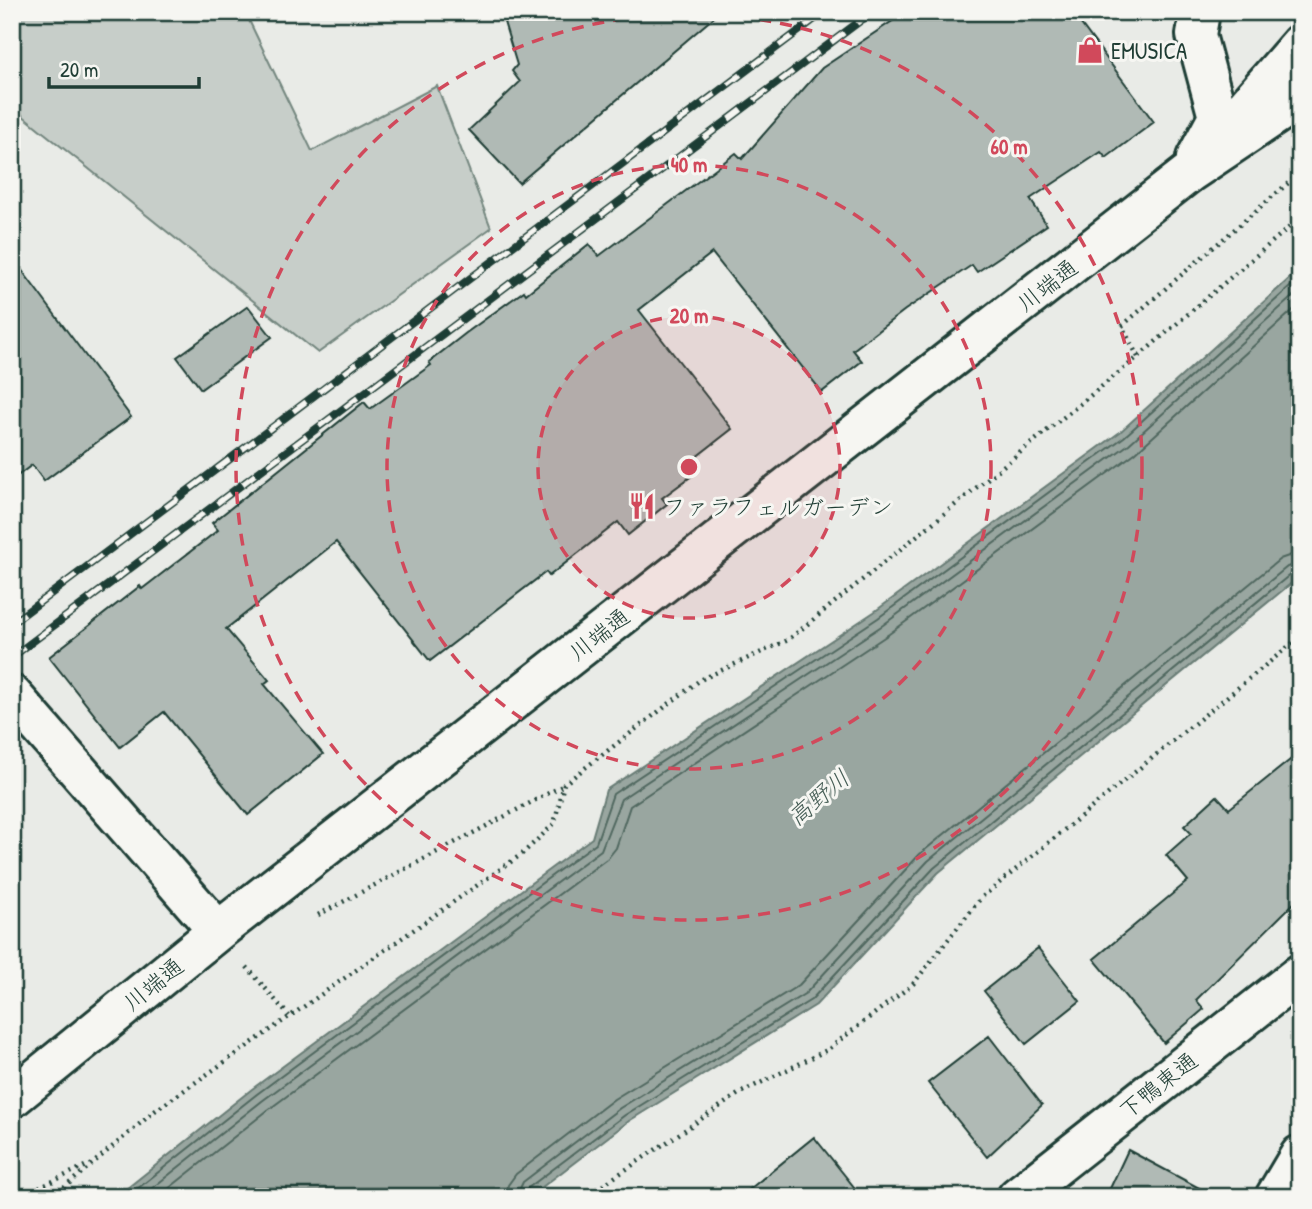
<svg xmlns="http://www.w3.org/2000/svg" width="1312" height="1209" font-family="'Patrick Hand','Klee One',sans-serif">
	<style>
		.green { fill: #c7cec9; stroke: #73867e; stroke-width: 2 }
		.water { fill: #99a6a0; stroke: #687c75; stroke-width: 2 }
		.lines { fill: none; stroke-linecap: round; stroke-linejoin: round }
		.shore { stroke: #50675f; stroke-width: 2 }
		.building { fill: #b0bab5; stroke: #1f3d34; stroke-width: 2 }
		.street-casing { stroke: #1f3d34; stroke-width: 44 }
		.secondary-casing { stroke: #1f3d34; stroke-width: 44 }
		.path { stroke: #1f3d34; stroke-width: 4.5; stroke-dasharray: 2 5; stroke-linecap: butt }
		.street { stroke: #f6f6f2; stroke-width: 38 }
		.secondary { stroke: #f6f6f2; stroke-width: 38 }
		.rail-casing { stroke: #1f3d34; stroke-width: 8 }
		.rail { stroke: #f6f6f2; stroke-width: 5; stroke-dasharray: 16; stroke-linecap: butt }
		.ring { fill: none; stroke: #d1495b; stroke-width: 3.5; stroke-dasharray: 12 9 }
		.labels { text-anchor: middle; dominant-baseline: central; stroke-width: 6; stroke-linejoin: round; paint-order: stroke }
		.poi-label { font-size: 23px; fill: #1f3d34; stroke: #f6f6f2; text-anchor: start }
		.street-label { font-size: 23px; fill: #1f3d34; stroke: #f6f6f2 }
		.water-label { font-size: 24px; font-style: italic; fill: #445c54; stroke: #f6f6f2 }
		.centre { fill: #d1495b; stroke: #f6f6f2; stroke-width: 3.5 }
		.ring-label { font-size: 21px; text-anchor: middle; font-weight: bold; fill: #d1495b; stroke: #f6f6f2; stroke-width: 6; stroke-linejoin: round; paint-order: stroke }
	</style>
	<rect width="100%" height="100%" fill="#e9ebe7"/>
	<filter id="ink" filterUnits="userSpaceOnUse"><feTurbulence type="fractalNoise" baseFrequency=".0143" numOctaves="2"/><feDisplacementMap in="SourceGraphic" scale="14" xChannelSelector="R" yChannelSelector="G"/><feConvolveMatrix kernelMatrix="1 2 1 2 8 2 1 2 1" color-interpolation-filters="sRGB"/></filter>
	<g filter="url(#ink)">
		<path class="green" d="M 12,12 L 245,12 L 312,151 L 437,86 L 491,228 L 318,353 L 12,107 Z"/>
		<path class="water" d="M 1300,269 L 1300,576 L 938,873 L 816,1005 L 629,1121 L 529,1197 L 116,1197 L 252,1089 L 592,838 L 606,790 L 874,612 L 1120,432 Z"/>
		<g class="lines">
			<path class="shore" d="M 127,1197 L 257,1094 L 596,843 L 613,794 L 878,618 L 1124,437 L 1300,278
				M 141,1197 L 262,1101 L 601,850 L 621,799 L 883,625 L 1129,444 L 1300,290
				M 158,1197 L 268,1110 L 608,858 L 616,848 L 630,806 L 889,634 L 1135,453 L 1300,304
				M 506,1197 L 508,1185 L 516,1174 L 614,1099 L 799,985 L 920,854 L 1280,559 L 1300,552
				M 516,1197 L 523,1182 L 620,1108 L 806,993 L 928,861 L 1287,567 L 1300,563
				M 525,1197 L 528,1188 L 625,1115 L 811,1000 L 934,868 L 1292,573 L 1300,572"/>
		</g>
		<path class="building" d="M 501,12 L 720,12 L 519,183 L 469,130 L 520,82 L 512,71 L 517,65 Z
			M 906,12 L 1072,12 L 1154,122 L 1106,158 L 1101,152 L 1030,199 L 1047,225 L 977,272 L 972,265 L 905,310 L 853,350 L 862,361 L 822,392 L 712,253 L 639,310 L 732,429 L 686,465 L 693,475 L 662,498 L 667,504 L 628,535 L 618,522 L 549,576 L 546,572 L 430,661 L 336,542 L 226,629 L 269,680 L 264,684 L 323,754 L 248,815 L 164,712 L 120,747 L 49,657 L 140,586 L 142,589 L 155,579 L 218,530 L 212,523 L 364,402 L 370,409 L 431,365 L 429,362 L 466,333 L 524,291 L 526,294 L 589,244 L 599,256 L 736,153 L 742,159 L 822,68 Z
			M 12,257 L 131,417 L 44,481 L 32,465 L 12,480 Z
			M 248,306 L 272,337 L 201,389 L 177,357 Z
			M 1300,752 L 1300,897 L 1196,1000 L 1204,1009 L 1164,1043 L 1094,959 L 1188,881 L 1166,855 L 1191,833 L 1184,826 L 1217,796 L 1229,809 Z
			M 1038,948 L 1080,1001 L 1026,1044 L 984,991 Z
			M 989,1036 L 1042,1105 L 987,1157 L 928,1083 Z
			M 814,1137 L 862,1197 L 740,1197 Z
			M 1128,1150 L 1216,1197 L 1106,1197 Z"/>
		<g class="lines">
			<defs>
				<path id="street" d="M 1196,158 L 1218,117 L 1196,35 L 1200,12
					M 1017,1197 L 1300,974
					M 1275,1197 L 1300,1155"/>
				<path id="secondary" d="M 1220,136 L 1300,44
					M 12,695 L 218,931
					M 12,1098 L 218,931 L 1189,173 L 1283,110 L 1300,92"/>
			</defs>
			<use href="#street" class="street-casing"/>
			<use href="#secondary" class="secondary-casing"/>
			<path class="path" d="M 1138,357 L 1122,326 L 1300,173
				M 318,915 L 564,785
				M 247,967 L 289,1016
				M 20,1197 L 89,1164
				M 53,1197 L 156,1110 L 522,854 L 554,824 L 564,784 L 700,680 L 788,640 L 1138,357 L 1300,218
				M 585,1197 L 740,1093 L 827,1050 L 913,984 L 981,898 L 1300,637"/>
			<use href="#street" class="street"/>
			<use href="#secondary" class="secondary"/>
			<defs>
				<path id="rail" d="M 12,623 L 824,12
					M 12,657 L 872,12"/>
			</defs>
			<use href="#rail" class="rail-casing"/>
			<use href="#rail" class="rail"/>
		</g>
	</g>
	<circle cx="689" cy="467" r="151" fill="#d1495b" fill-opacity=".12"/>
	<g class="ring">
		<circle cx="689" cy="467" r="151"/>
		<circle cx="689" cy="467" r="302"/>
		<circle cx="689" cy="467" r="453"/>
	</g>
	<defs>
		<symbol id="shop-bare" viewBox="-9 -9 18 18"><path d="M-5-2.5h2.3a2.7 3.5 0 0 1 5.4 0H5L5.5 6h-11ZM-1.5-2.5h3a1.5 2.3 0 0 0-3 0Z" fill="#d1495b" stroke="#f6f6f2" stroke-width="2.5" paint-order="stroke"/></symbol>
		<symbol id="restaurant-bare" viewBox="-9 -9 18 18"><path d="M-5-6h1v4h1v-4h1v4h1v-4h1v5L-1.5 .5V6h-2V.5L-5-1ZM5-6V6H3V1.5H1.5Q1.5-4 5-6Z" fill="#d1495b" stroke="#f6f6f2" stroke-width="2.5" paint-order="stroke"/></symbol>
	</defs>
	<g fill-rule="evenodd">
		<use href="#shop-bare" x="1071" y="31" width="38" height="38"/>
		<use href="#restaurant-bare" x="623" y="487" width="38" height="38"/>
	</g>
	<g class="labels">
		<g class="poi-label">
			<text x="1111" y="50">EMUSICA</text>
			<text x="663" y="506">ファラフェルガーデン</text>
		</g>
		<g class="street-label">
			<text transform="translate(1047 285) rotate(-38)">川端通</text>
			<text transform="translate(599 634) rotate(-38)">川端通</text>
			<text transform="translate(153 984) rotate(-39)">川端通</text>
			<text transform="translate(1158 1085) rotate(-38)">下鴨東通</text>
		</g>
		<g class="water-label">
			<text transform="translate(818 797) rotate(-40)">高野川</text>
		</g>
	</g>
	<circle cx="689" cy="467" r="10" class="centre"/>
	<g class="ring-label">
		<text x="1009" y="154">60 m</text>
		<text x="689" y="172">40 m</text>
		<text x="689" y="323">20 m</text>
	</g>
	<rect width="1312" height="1209" fill="none" stroke="#f6f6f2" stroke-width="42"/>
	<rect x="21" y="21" width="1270" height="1167" fill="none" stroke="#1f3d34" stroke-width="2.5" filter="url(#ink)"/>
	<path d="M49 77v10h150v-10" fill="none" stroke="#1f3d34" stroke-width="3.5"/>
	<text x="60" y="77" font-size="21" fill="#1f3d34" stroke="#f6f6f2" stroke-width="5" paint-order="stroke">20 m</text>
</svg>
